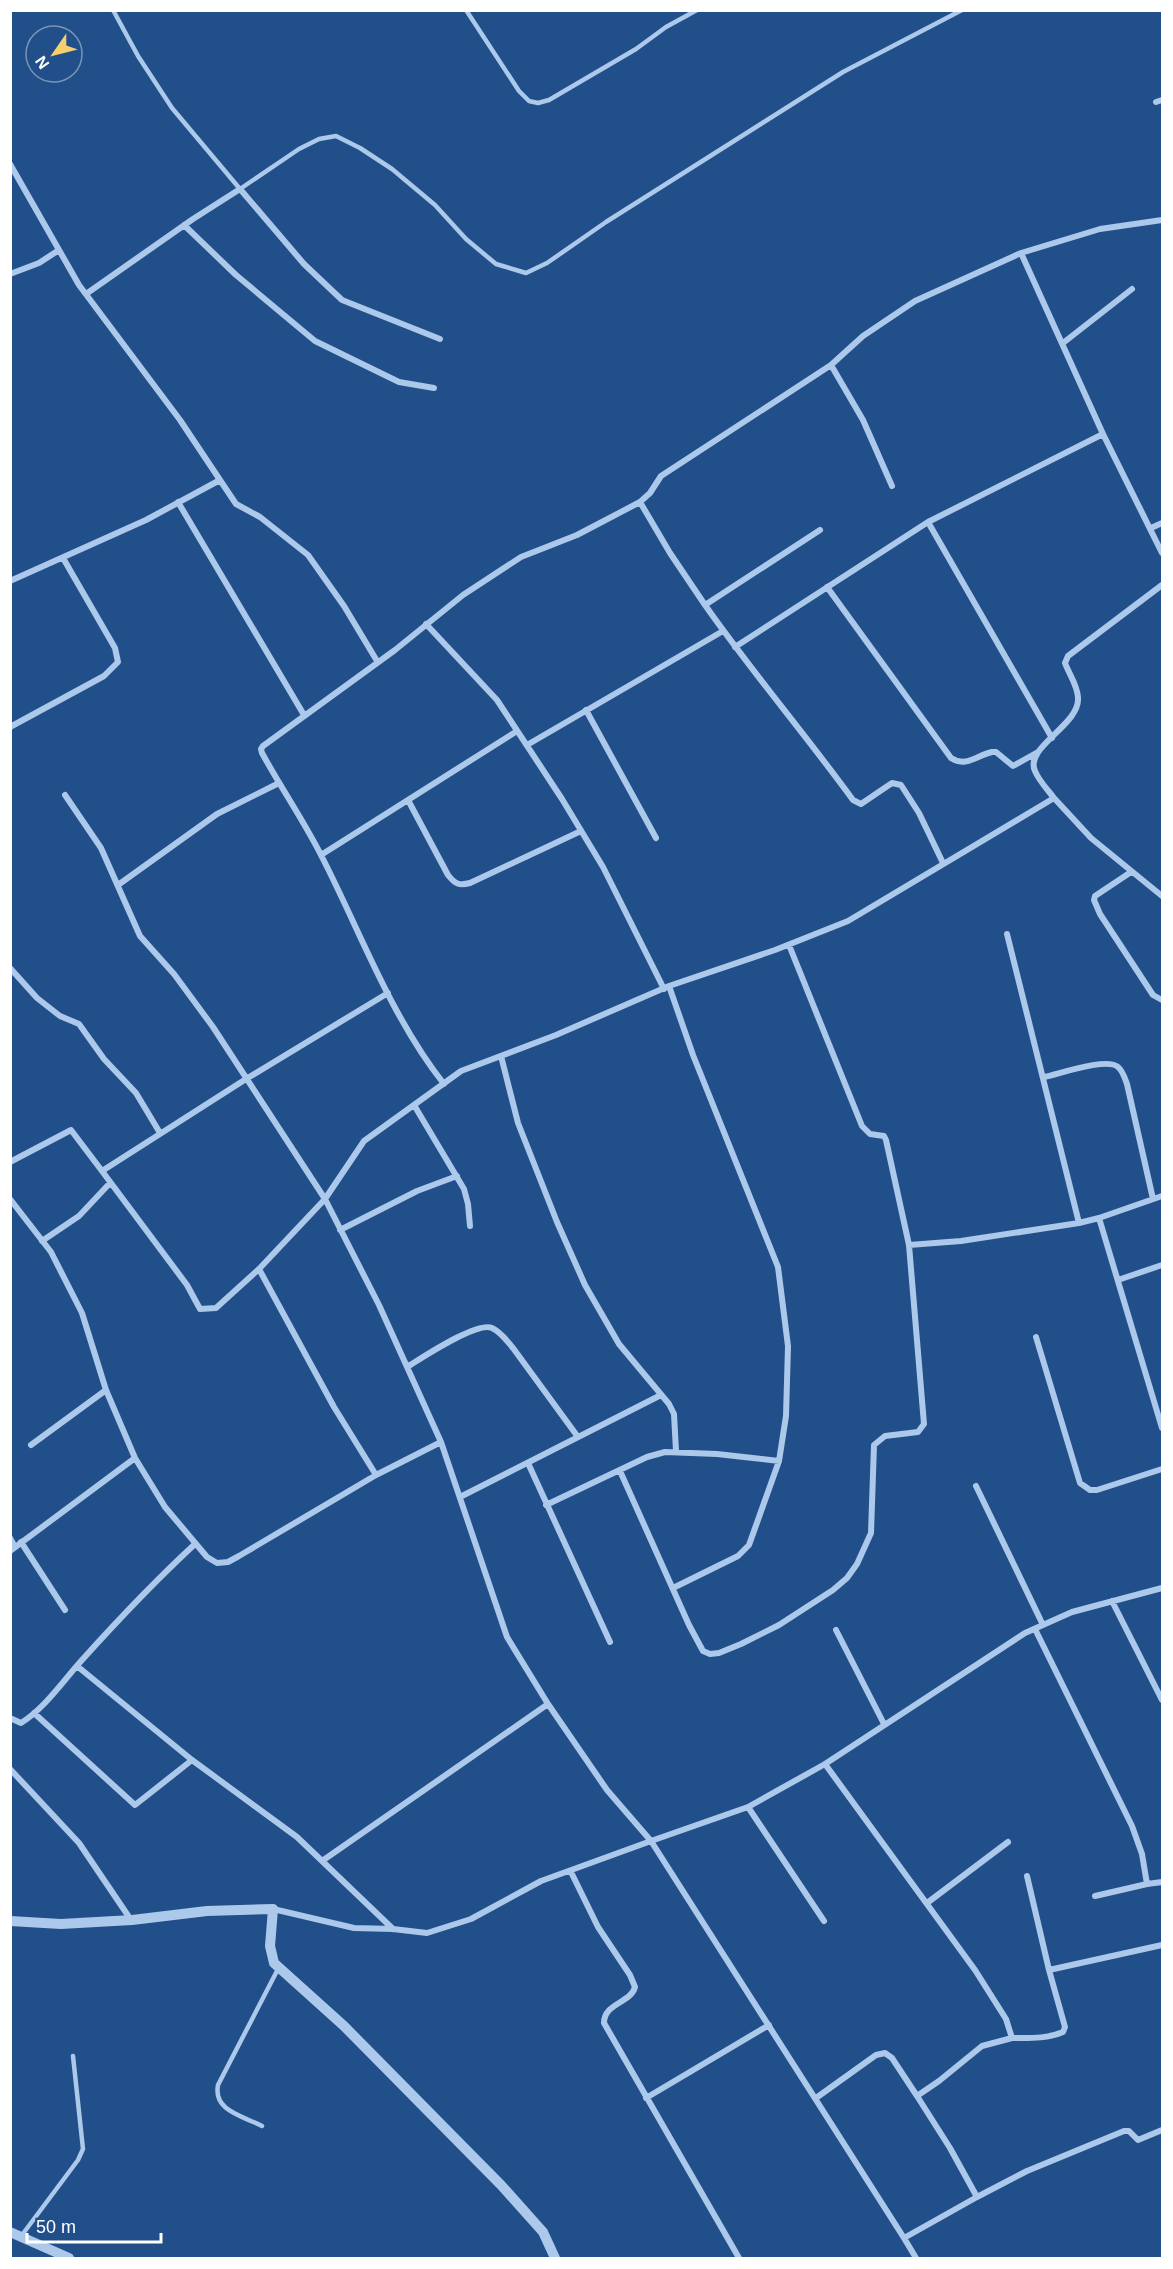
<svg xmlns="http://www.w3.org/2000/svg" width="1173" height="2269" font-family="Arial,sans-serif">
	<style>
		.lines { fill: none; stroke-linecap: round; stroke-linejoin: round }
		.service { stroke: #acc8ea; stroke-width: 4.5 }
		.minor { stroke: #acc8ea; stroke-width: 6 }
		.tertiary { stroke: #acc8ea; stroke-width: 10 }
	</style>
	<rect width="100%" height="100%" fill="#214f89"/>
	<g class="lines">
		<path class="service" d="M 113,10 L 138,56 L 172,108 L 240,189 L 299,149 L 319,139 L 336,136 L 360,148 L 392,169 L 435,205 L 466,239 L 496,264 L 526,273 L 547,263 L 606,222 L 843,72 L 962,10
			M 466,10 L 519,91 L 529,101 L 538,103 L 549,100 L 636,49 L 666,27 L 697,10
			M 262,2126 C 243,2116 213,2111 218,2085 L 278,1969
			M 22,2235 L 78,2160 L 83,2149 L 73,2056"/>
		<path class="minor" d="M 1156,102 L 1162,100
			M 10,164 L 79,285 L 180,420 L 236,504 L 260,517 L 308,555 L 344,606 L 377,661
			M 184,225 L 236,275 L 315,341 L 399,382 L 434,388
			M 1021,253 L 1103,434
			M 10,274 L 39,263 L 59,250
			M 86,294 L 193,219 L 240,189 L 304,264 L 342,300 L 440,339
			M 1063,343 L 1132,289
			M 831,365 L 863,420 L 892,486
			M 178,502 L 304,715
			M 640,502 L 670,553 L 705,605
			M 928,522 L 1052,738
			M 1151,528 L 1162,523
			M 820,530 L 705,605 C 752,672 805,734 853,800 L 861,804 L 892,783 L 901,785 L 919,813 L 943,863
			M 10,581 L 146,520 L 220,480
			M 827,587 L 951,758 C 966,768 977,755 992,752 L 996,752 L 1013,766 L 1038,752
			M 426,624 L 497,700 L 562,799 L 603,867 L 664,989
			M 735,647 L 928,522 L 1103,434 L 1162,553
			M 586,710 L 656,838
			M 10,727 L 104,676 L 118,662 L 115,648 L 63,558
			M 527,745 L 723,631
			M 65,795 L 101,848 L 140,936 L 174,974 L 213,1027 L 325,1199 L 259,1269 L 216,1308 L 200,1309 L 187,1285 L 102,1171 L 246,1079 L 388,993
			M 1054,798 C 1048,790 1039,781 1035,771 C 1024,747 1080,725 1078,698 C 1078,686 1069,674 1065,663 L 1068,656 L 1162,585
			M 408,800 L 448,875 C 455,884 459,886 470,883 L 581,831
			M 321,855 L 517,731
			M 1131,872 L 1095,896 L 1094,900 L 1100,914 L 1153,995 L 1162,1000
			M 118,885 L 217,814 L 279,783
			M 1007,934 L 1079,1223
			M 789,945 L 862,1126 L 870,1134 L 884,1136 L 886,1140 L 909,1245 L 961,1241 L 1079,1223 L 1099,1218 L 1162,1196
			M 10,968 L 37,998 L 60,1016 L 79,1024 L 104,1059 L 136,1093 L 160,1133
			M 669,986 L 693,1055 L 778,1267 L 788,1346 L 786,1416 L 779,1461 L 749,1545 L 738,1556 L 673,1588
			M 501,1056 L 518,1123 L 557,1222 L 585,1285 L 619,1344 L 669,1404 L 674,1414 L 676,1451
			M 1044,1077 C 1059,1074 1107,1057 1118,1067 C 1123,1071 1125,1079 1127,1084 L 1153,1199
			M 444,1084 C 391,1017 361,933 322,857 C 304,821 281,788 262,753 L 261,749 L 263,746 L 395,650 L 463,595 L 521,557 L 577,535 L 640,502 L 650,493 L 661,476 L 831,365 L 863,336 L 915,301 L 1021,253 L 1100,229 L 1162,220
			M 414,1105 L 464,1189 L 468,1204 L 470,1226
			M 10,1162 L 71,1130 L 102,1171
			M 10,1199 L 51,1252 L 82,1313 L 106,1390 L 135,1458 L 165,1507 L 207,1557 L 217,1563 L 228,1562 L 239,1556 L 376,1475 L 441,1442
			M 1099,1218 L 1162,1428
			M 340,1230 L 417,1191 L 457,1176
			M 42,1241 L 79,1216 L 110,1183
			M 259,1269 L 334,1407 L 376,1475
			M 1118,1280 L 1162,1265
			M 1036,1337 L 1080,1483 L 1090,1490 L 1097,1490 L 1162,1469
			M 407,1367 C 422,1358 477,1321 492,1328 C 501,1332 507,1341 513,1348 L 578,1437
			M 31,1445 L 106,1390
			M 528,1463 L 610,1642
			M 620,1471 L 689,1625 L 703,1651 L 710,1654 L 719,1653 L 741,1644 L 779,1625 L 833,1590 L 847,1578 L 857,1564 L 871,1533 L 874,1445 L 885,1436 L 918,1432 L 924,1424 L 909,1245
			M 976,1486 L 1043,1625
			M 460,1497 L 661,1395
			M 546,1505 L 647,1457 L 665,1452 L 717,1454 L 779,1461
			M 10,1538 L 15,1547
			M 21,1542 L 65,1610
			M 10,1551 L 135,1458
			M 1112,1601 L 1162,1700
			M 1035,1629 L 1132,1826 L 1142,1854 L 1147,1884 L 1162,1882
			M 836,1630 L 884,1724
			M 77,1666 L 192,1760 L 297,1837 L 393,1929
			M 34,1713 L 135,1805 L 192,1760
			M 10,1718 L 21,1723 C 45,1708 63,1681 82,1660 C 118,1620 155,1581 195,1544
			M 825,1764 L 748,1807 L 651,1841 L 904,2238
			M 10,1769 L 79,1843 L 131,1920
			M 748,1807 L 824,1921
			M 322,1861 L 548,1704
			M 571,1872 L 598,1927 L 630,1975 L 635,1987 C 631,2003 604,2003 604,2023 L 739,2258
			M 1095,1896 L 1147,1884
			M 927,1903 L 1008,1842
			M 273,1909 L 354,1928 L 393,1929 L 427,1933 L 471,1919 L 541,1881 L 651,1841 L 607,1790 L 548,1704 L 507,1637 L 441,1442 L 379,1305 L 325,1199 L 364,1141 L 461,1071 L 556,1035 L 669,986 L 775,950 L 848,921 L 1054,798 L 1091,838 L 1162,896
			M 1049,1970 L 1162,1945
			M 1012,2038 C 1029,2038 1047,2039 1063,2032 L 1065,2027 L 1049,1970 L 1027,1876
			M 646,2098 L 769,2025
			M 816,2098 L 876,2055 L 885,2053 L 892,2058 L 917,2096
			M 977,2197 L 1027,2171 L 1124,2131 L 1129,2131 L 1138,2140 L 1162,2130
			M 916,2258 L 904,2238 L 977,2197 L 950,2148 L 917,2096 L 939,2081 L 982,2046 L 1012,2038 L 1006,2019 L 975,1970 L 825,1764 L 1025,1633 L 1072,1612 L 1162,1588"/>
		<path class="tertiary" d="M 10,1921 L 61,1924 L 132,1920 L 207,1911 L 273,1909 L 270,1946 L 274,1963 L 344,2026 L 501,2185 L 543,2232 L 555,2258
			M 10,2232 L 69,2258"/>
	</g>
	<rect width="1173" height="2269" fill="none" stroke="#ffffff" stroke-width="24"/>
	<g transform="translate(54 54) rotate(235)"><circle r="28" fill="#214f89" stroke="#7a95b8" stroke-width="1.5"/>
	<path d="M0-4.5L10 22L0 15L-10 22Z" fill="#f7ce6d"/>
	<text y="-9" font-size="16" font-weight="bold" text-anchor="middle" fill="#ffffff">N</text>
	</g>
	<path d="M27 2233v9h134v-9" fill="none" stroke="#ffffff" stroke-width="3"/>
	<text x="36" y="2233" font-size="18" fill="#ffffff" stroke="#214f89" stroke-width="4.5" paint-order="stroke">50 m</text>
</svg>
